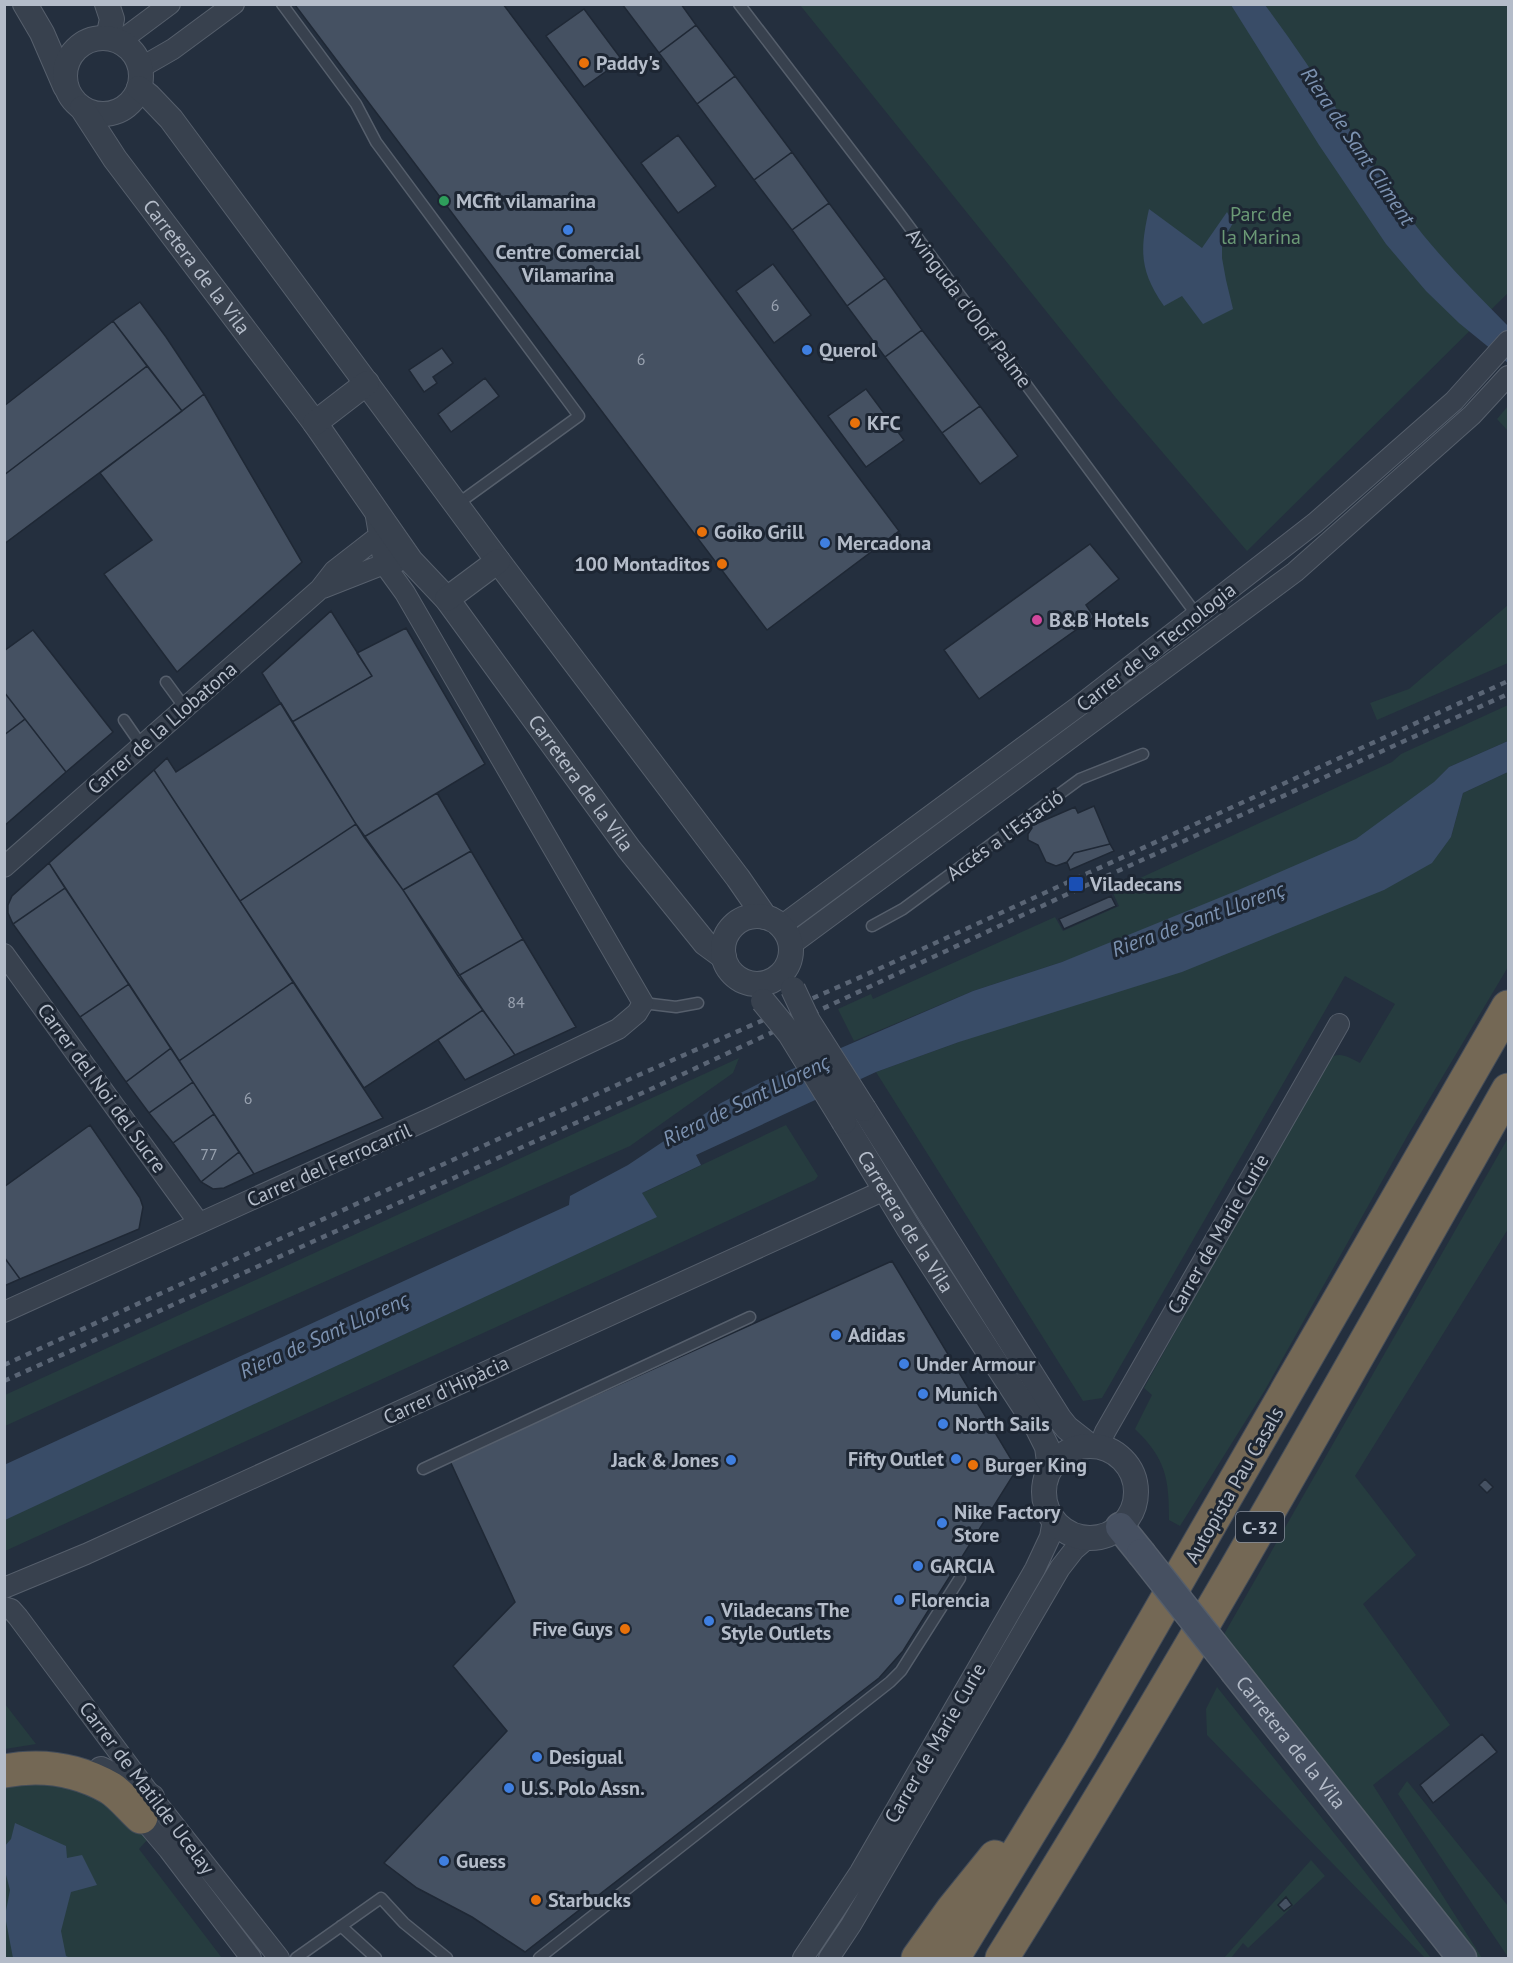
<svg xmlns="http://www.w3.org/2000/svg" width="1513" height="1963" font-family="'PT Sans',sans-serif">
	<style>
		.green { fill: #263c3f }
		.water { fill: #394c67 }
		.building { fill: #455162; stroke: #1f2835; stroke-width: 1.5 }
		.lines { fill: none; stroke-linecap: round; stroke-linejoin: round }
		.service-casing { stroke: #565f6c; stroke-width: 13 }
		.minor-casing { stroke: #565f6c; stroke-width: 22 }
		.tertiary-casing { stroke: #565f6c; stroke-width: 26 }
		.secondary-casing { stroke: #565f6c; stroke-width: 31 }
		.motorway-casing { stroke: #434c59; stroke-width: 35 }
		.service { stroke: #38414e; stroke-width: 10 }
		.minor { stroke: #38414e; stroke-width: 20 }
		.tertiary { stroke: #38414e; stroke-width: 24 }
		.secondary { stroke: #465061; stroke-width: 28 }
		.motorway { stroke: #746855; stroke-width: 33 }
		.rail { stroke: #5a6575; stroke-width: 4.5; stroke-dasharray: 6 6; stroke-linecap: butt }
		.tertiary-bridge-casing { stroke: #565f6c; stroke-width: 26; stroke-linecap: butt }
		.secondary-bridge-casing { stroke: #565f6c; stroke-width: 31; stroke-linecap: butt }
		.tertiary-bridge { stroke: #38414e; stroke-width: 24 }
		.secondary-bridge { stroke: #465061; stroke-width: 28 }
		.food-dot { fill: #e8710a; stroke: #1d2633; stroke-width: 2 }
		.leisure-dot { fill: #2e9e5b; stroke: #1d2633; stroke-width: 2 }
		.shop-dot { fill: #3f7fe0; stroke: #1d2633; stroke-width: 2 }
		.hotel-dot { fill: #d1479c; stroke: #1d2633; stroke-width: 2 }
		.transit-dot { fill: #1a4fb4; stroke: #1d2633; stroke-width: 2 }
		.labels { text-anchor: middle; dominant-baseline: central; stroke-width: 6; stroke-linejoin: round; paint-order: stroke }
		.number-label { font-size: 16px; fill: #98a1af }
		.shield { fill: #1d2633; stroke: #878f9c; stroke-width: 1.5 }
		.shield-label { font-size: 18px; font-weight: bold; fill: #b4bcc9 }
		.poi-label { font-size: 20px; font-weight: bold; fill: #b4bcc9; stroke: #1d2633; text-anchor: start }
		.park-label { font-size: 20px; fill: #6b9a76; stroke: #1d2633 }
		.street-label { font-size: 20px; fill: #b4bcc9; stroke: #1d2633 }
		.water-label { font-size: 21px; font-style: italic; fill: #7c92b1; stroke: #1d2633 }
	</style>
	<rect width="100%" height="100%" fill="#242f3e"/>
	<path class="green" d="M 800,5 L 1508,5 L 1508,293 L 1247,551 L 1116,398 Z
		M 1508,406 L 1508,431 L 1497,419 Z
		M 1508,605 L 1508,663 L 1377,720 L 1370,703 L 1409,689 Z
		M 1508,705 L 1508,741 L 1449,767 L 1378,841 L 1206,915 L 973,991 L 854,1041 L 838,1009 L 871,994 L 873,999 L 1055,917 L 1063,931 L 1119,906 L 1112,891 L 1392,762 L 1401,754 Z
		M 1508,772 L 1508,967 L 1409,1133 L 1265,1390 L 1180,1526 L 1169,1520 C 1169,1478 1166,1459 1135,1429 L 1152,1395 L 1144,1388 L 1326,1061 C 1338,1050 1347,1056 1360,1063 L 1395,1004 L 1345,976 L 1102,1398 L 1083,1401 L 876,1072 L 959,1042 L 1451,837 L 1463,793 Z
		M 739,1058 L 733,1073 L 630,1146 L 180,1346 L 5,1426 L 5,1395 Z
		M 786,1125 L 818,1176 L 815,1180 L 665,1250 L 5,1551 L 4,1520 L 648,1221 L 634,1197 Z
		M 1508,1138 L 1508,1229 L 1355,1476 L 1416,1555 L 1363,1604 L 1450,1725 L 1373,1785 L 1482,1958 L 1478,1958 L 1223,1636 Z
		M 1217,1687 L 1358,1863 L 1431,1958 L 1425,1958 L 1207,1735 L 1206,1709 Z
		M 4,1704 L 5,1704 L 36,1744 L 5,1749 Z
		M 61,1779 L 124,1811 L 148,1839 L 139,1849 L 222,1958 L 5,1958 L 5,1781 Z
		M 1407,1781 L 1508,1906 L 1508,1957 L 1398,1794 Z
		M 1311,1860 L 1325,1876 L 1248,1948 L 1243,1943 L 1231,1958 L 1224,1958 Z"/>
	<path class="water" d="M 1231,5 L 1265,5 C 1316,72 1357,145 1407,214 C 1437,255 1473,290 1508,326 L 1508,363 L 1459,323 L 1426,291 L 1386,244 L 1319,145 Z
		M 1149,209 L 1202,248 L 1227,212 L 1233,223 L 1222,242 L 1222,258 L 1226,280 L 1233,309 L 1203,324 L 1182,296 L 1164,306 C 1139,270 1140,250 1149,209 Z
		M 1508,741 L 1508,772 L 1463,793 L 1451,837 L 1432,863 L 1384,890 L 1182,972 L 959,1042 L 876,1072 L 696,1155 L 701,1165 L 642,1193 L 657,1217 L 5,1520 L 4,1465 L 569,1205 L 570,1196 L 628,1165 L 721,1103 L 762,1082 L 973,991 L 1062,962 L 1236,891 L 1356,839 L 1434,782 L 1449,767 Z
		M 15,1823 L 66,1846 L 67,1858 L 82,1855 L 97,1885 L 71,1892 L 61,1931 L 66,1956 L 70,1958 L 13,1958 L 5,1916 L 10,1890 L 5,1871 L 4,1847 L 11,1839 Z"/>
	<path class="building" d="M 503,4 L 899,531 L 767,630 L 295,5 Z
		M 622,4 L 681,4 L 696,25 L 659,53 Z
		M 584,9 L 622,60 L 584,87 L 546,36 Z
		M 696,25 L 735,76 L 697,104 L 659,53 Z
		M 735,76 L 792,152 L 754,180 L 697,104 Z
		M 678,135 L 716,186 L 678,213 L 641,163 Z
		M 792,152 L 829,203 L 792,230 L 754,180 Z
		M 829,203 L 885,278 L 847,306 L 792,230 Z
		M 773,264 L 811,315 L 774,343 L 736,291 Z
		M 885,278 L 922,330 L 885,357 L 847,306 Z
		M 140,302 L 166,337 L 204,394 L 182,411 L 113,321 Z
		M 113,321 L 147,366 L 4,475 L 4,406 Z
		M 922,330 L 980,406 L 942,433 L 885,357 Z
		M 442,348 L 453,363 L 433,377 L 437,383 L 424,392 L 409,370 Z
		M 147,366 L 182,411 L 4,544 L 4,475 Z
		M 485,378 L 499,396 L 451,432 L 438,414 Z
		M 866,389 L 904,440 L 866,467 L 828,416 Z
		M 204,394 L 302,562 L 177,672 L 104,574 L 152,540 L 100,473 Z
		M 980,406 L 1018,456 L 980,484 L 942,433 Z
		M 1090,544 L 1119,579 L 1086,605 L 1094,617 L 979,699 L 944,650 Z
		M 331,611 L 372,676 L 292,722 L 262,673 Z
		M 406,628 L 485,764 L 364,837 L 292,722 L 372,676 L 357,653 Z
		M 33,630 L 113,732 L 66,772 L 4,692 L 4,651 Z
		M 4,692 L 25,719 L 4,735 Z
		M 281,703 L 356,824 L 240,901 L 154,770 L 167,758 L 176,772 Z
		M 25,719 L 66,772 L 4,826 L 4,735 Z
		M 154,770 L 293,982 L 179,1061 L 49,863 Z
		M 437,793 L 471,851 L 403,890 L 364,837 Z
		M 1094,806 L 1110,844 L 1074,853 L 1067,862 L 1056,866 L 1046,862 L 1038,845 L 1028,840 L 1028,834 L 1032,828 L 1031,826 L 1075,807 L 1078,813 Z
		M 356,824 L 403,890 L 483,1010 L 364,1088 L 240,901 Z
		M 1110,844 L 1114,851 L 1070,870 L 1067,862 L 1074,853 Z
		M 471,851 L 523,939 L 458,976 L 403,890 Z
		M 49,863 L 65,888 L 13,924 L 8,913 L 8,905 L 12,896 Z
		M 65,888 L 129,984 L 80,1017 L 13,924 Z
		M 1111,896 L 1116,906 L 1064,929 L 1059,919 Z
		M 523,939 L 576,1027 L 515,1055 L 458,976 Z
		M 293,982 L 383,1118 L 254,1174 L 179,1061 Z
		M 129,984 L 171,1048 L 126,1082 L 80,1017 Z
		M 483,1010 L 515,1055 L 465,1080 L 438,1040 Z
		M 171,1048 L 193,1082 L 149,1113 L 126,1082 Z
		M 193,1082 L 214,1114 L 173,1143 L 149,1113 Z
		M 214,1114 L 239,1152 L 201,1182 L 173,1143 Z
		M 90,1125 L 140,1198 L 143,1207 L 139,1229 L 20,1279 L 4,1257 L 4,1187 Z
		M 239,1152 L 254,1174 L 224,1188 L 213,1189 L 201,1182 Z
		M 4,1257 L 20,1279 L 4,1286 Z
		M 892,1261 L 1017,1469 L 903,1651 L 879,1678 L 525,1952 L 472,1917 L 417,1888 L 384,1863 L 507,1731 L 453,1666 L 515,1602 L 450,1461 Z
		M 1485,1479 L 1493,1487 L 1487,1493 L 1479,1485 Z
		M 1482,1734 L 1497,1752 L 1433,1803 L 1420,1785 Z
		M 1286,1897 L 1292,1905 L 1284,1911 L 1278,1905 Z"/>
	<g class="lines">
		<defs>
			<path id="service" d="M 282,4 L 356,104 L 376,142 L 579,416 L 456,505
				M 739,4 L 902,217 L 1196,614
				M 166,682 L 185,708
				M 124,720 L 142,746
				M 872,926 L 903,909 L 1080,779 L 1143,754
				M 643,1003 L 676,1007 L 698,1003
				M 423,1469 L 750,1317
				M 341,1926 L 376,1958
				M 296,1958 L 381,1898 L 404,1923 L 447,1958
				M 539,1958 L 890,1682 L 901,1671 L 960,1578"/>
			<path id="minor" d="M 119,42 L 170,4
				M 140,68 L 173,49 L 234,4
				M 323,588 L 384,564 L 397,562
				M 4,867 L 320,589 L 334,571 L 379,536
				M 781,926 L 1079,706 L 1315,523 L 1454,401 L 1508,341
				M 791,945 L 1295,572 L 1472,415 L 1508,376
				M 4,954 L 199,1223
				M 4,1312 L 431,1118 L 618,1029 L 637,1013 L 643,1003 L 405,593 L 384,564 L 375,511
				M 1099,1446 L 1105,1432 L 1339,1024
				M 4,1588 L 86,1554 L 887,1189
				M 4,1607 L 11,1609 L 18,1617 L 152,1797 L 279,1958
				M 141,1817 L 169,1850 L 251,1958
				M 803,1958 L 860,1872 L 1035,1569 L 1050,1537 L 1053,1520
				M 829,1958 L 851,1925 L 1060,1568 L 1074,1550 L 1088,1538"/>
			<g id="tertiary">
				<path d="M 25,4 L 42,33 L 65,86"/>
				<path d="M 107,4 L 112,19 L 108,38"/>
				<circle cx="103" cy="76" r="38"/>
				<path d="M 139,88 L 149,96 L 171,119 L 498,561 L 738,878 L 765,917"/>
				<path id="s1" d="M 82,108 L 115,159 L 315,423 L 411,561 L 447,599 L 629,849 L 705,943 L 724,957"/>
				<path d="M 315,423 L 367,383"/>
				<path d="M 447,599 L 498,561"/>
				<circle cx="757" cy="950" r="34"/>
				<path d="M 864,1109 L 1059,1418 L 1067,1428 L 1090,1446"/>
				<path id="s2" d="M 844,1122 L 909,1229 L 1036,1425 L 1047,1447 L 1050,1469"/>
				<circle cx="1090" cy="1492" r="46"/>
				<path d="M 101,1769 L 128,1782 L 152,1797"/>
			</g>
			<g id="secondary">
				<path d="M 1120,1527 L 1141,1553"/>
				<path id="s3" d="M 1235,1672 L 1462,1958"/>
			</g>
			<path id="motorway" d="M 4,1771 C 41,1764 77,1769 110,1788 C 121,1795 131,1808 141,1817
				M 918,1958 L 953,1909 L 995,1857
				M 953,1958 L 1080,1750 L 1508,1007
				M 1002,1958 C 1180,1674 1343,1382 1508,1090"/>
		</defs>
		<use href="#service" class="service-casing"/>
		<use href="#minor" class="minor-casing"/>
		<use href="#tertiary" class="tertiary-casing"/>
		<use href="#secondary" class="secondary-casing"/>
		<use href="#motorway" class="motorway-casing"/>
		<use href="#service" class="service"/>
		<use href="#minor" class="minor"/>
		<use href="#tertiary" class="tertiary"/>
		<use href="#secondary" class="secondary"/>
		<use href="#motorway" class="motorway"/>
		<path class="rail" d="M 4,1365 L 632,1078 L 863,976 L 1508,681
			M 4,1381 L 651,1089 L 1087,885 L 1508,694"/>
		<defs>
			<path id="tertiary-bridge" d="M 793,989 L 808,1021 L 864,1109
				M 763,1001 L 790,1034 L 844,1122"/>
			<path id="secondary-bridge" d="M 1141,1553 L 1235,1672"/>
		</defs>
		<use href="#tertiary-bridge" class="tertiary-bridge-casing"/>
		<use href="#secondary-bridge" class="secondary-bridge-casing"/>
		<use href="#tertiary-bridge" class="tertiary-bridge"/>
		<use href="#secondary-bridge" class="secondary-bridge"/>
	</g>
	<g class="food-dot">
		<circle cx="584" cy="63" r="6"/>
		<circle cx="855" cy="423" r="6"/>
		<circle cx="702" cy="532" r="6"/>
		<circle cx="722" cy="564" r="6"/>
		<circle cx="973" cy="1465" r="6"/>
		<circle cx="625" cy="1629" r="6"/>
		<circle cx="536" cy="1900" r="6"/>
	</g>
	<circle class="leisure-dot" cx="444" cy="201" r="6"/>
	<g class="shop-dot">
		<circle cx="568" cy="230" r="6"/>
		<circle cx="807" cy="350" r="6"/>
		<circle cx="825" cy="543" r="6"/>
		<circle cx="836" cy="1335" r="6"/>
		<circle cx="904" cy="1364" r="6"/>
		<circle cx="923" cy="1394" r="6"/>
		<circle cx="943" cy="1424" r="6"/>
		<circle cx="956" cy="1459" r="6"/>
		<circle cx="731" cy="1460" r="6"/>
		<circle cx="942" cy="1523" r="6"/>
		<circle cx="918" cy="1566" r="6"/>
		<circle cx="899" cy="1600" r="6"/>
		<circle cx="709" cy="1621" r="6"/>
		<circle cx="537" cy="1757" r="6"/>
		<circle cx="509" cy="1788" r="6"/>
		<circle cx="444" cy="1861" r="6"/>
	</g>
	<circle class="hotel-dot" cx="1037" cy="620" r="6"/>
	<rect class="transit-dot" x="1068" y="876" width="16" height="16" rx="3"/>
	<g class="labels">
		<g class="number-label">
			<text x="775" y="305">6</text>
			<text x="641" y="359">6</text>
			<text x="516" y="1002">84</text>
			<text x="248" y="1098">6</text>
			<text x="209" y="1154">77</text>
		</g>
		<rect class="shield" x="1236" y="1512" width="48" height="30" rx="4.5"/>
		<g class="shield-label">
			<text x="1260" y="1527">C-32</text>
		</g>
		<g class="poi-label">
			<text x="596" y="63">Paddy's</text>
			<text x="456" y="201">MCfit vilamarina</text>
			<text x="568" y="252" text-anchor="middle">Centre Comercial<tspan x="568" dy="23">Vilamarina</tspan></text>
			<text x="819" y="350">Querol</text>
			<text x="867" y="423">KFC</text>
			<text x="714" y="532">Goiko Grill</text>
			<text x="837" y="543">Mercadona</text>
			<text x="710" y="564" text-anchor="end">100 Montaditos</text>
			<text x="1049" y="620">B&amp;B Hotels</text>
			<text x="1090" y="884">Viladecans</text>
			<text x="848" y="1335">Adidas</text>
			<text x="916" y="1364">Under Armour</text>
			<text x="935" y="1394">Munich</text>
			<text x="955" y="1424">North Sails</text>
			<text x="944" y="1459" text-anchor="end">Fifty Outlet</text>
			<text x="719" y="1460" text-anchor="end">Jack &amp; Jones</text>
			<text x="985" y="1465">Burger King</text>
			<text x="954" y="1512">Nike Factory<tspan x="954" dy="23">Store</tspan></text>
			<text x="930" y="1566">GARCIA</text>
			<text x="911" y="1600">Florencia</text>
			<text x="721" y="1610">Viladecans The<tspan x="721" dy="23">Style Outlets</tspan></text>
			<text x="613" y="1629" text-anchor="end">Five Guys</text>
			<text x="549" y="1757">Desigual</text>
			<text x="521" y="1788">U.S. Polo Assn.</text>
			<text x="456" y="1861">Guess</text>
			<text x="548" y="1900">Starbucks</text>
		</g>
		<g class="park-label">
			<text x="1261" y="214">Parc de<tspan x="1261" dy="23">la Marina</tspan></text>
		</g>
		<g class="street-label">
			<text stroke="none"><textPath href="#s1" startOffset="196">Carretera de la Vila</textPath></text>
			<text transform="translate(969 308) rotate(53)">Avinguda d'Olof Palme</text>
			<text transform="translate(1156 647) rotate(-38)">Carrer de la Tecnologia</text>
			<text transform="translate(162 728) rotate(-41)">Carrer de la Llobatona</text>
			<text stroke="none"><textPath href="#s1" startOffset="840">Carretera de la Vila</textPath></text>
			<text transform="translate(1005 835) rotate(-36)">Accés a l'Estació</text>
			<text transform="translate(102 1088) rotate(54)">Carrer del Noi del Sucre</text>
			<text transform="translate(329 1165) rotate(-24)">Carrer del Ferrocarril</text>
			<text stroke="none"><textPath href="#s2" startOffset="117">Carretera de la Vila</textPath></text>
			<text transform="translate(1218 1234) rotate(-60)">Carrer de Marie Curie</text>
			<text transform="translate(446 1390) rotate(-25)">Carrer d'Hipàcia</text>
			<text transform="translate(1234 1485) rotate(-60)">Autopista Pau Casals</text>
			<text transform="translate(935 1743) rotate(-60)">Carrer de Marie Curie</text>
			<text stroke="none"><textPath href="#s3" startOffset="90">Carretera de la Vila</textPath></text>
			<text transform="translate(147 1788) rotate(53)">Carrer de Matilde Ucelay</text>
		</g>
		<g class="water-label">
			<text transform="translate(1358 146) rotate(56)">Riera de Sant Climent</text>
			<text transform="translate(1198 919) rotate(-20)">Riera de Sant Llorenç</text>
			<text transform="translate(746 1100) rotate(-26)">Riera de Sant Llorenç</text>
			<text transform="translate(324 1335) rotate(-24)">Riera de Sant Llorenç</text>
		</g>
	</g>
	<rect width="1513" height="1963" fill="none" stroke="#b4bcc9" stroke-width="12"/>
</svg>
